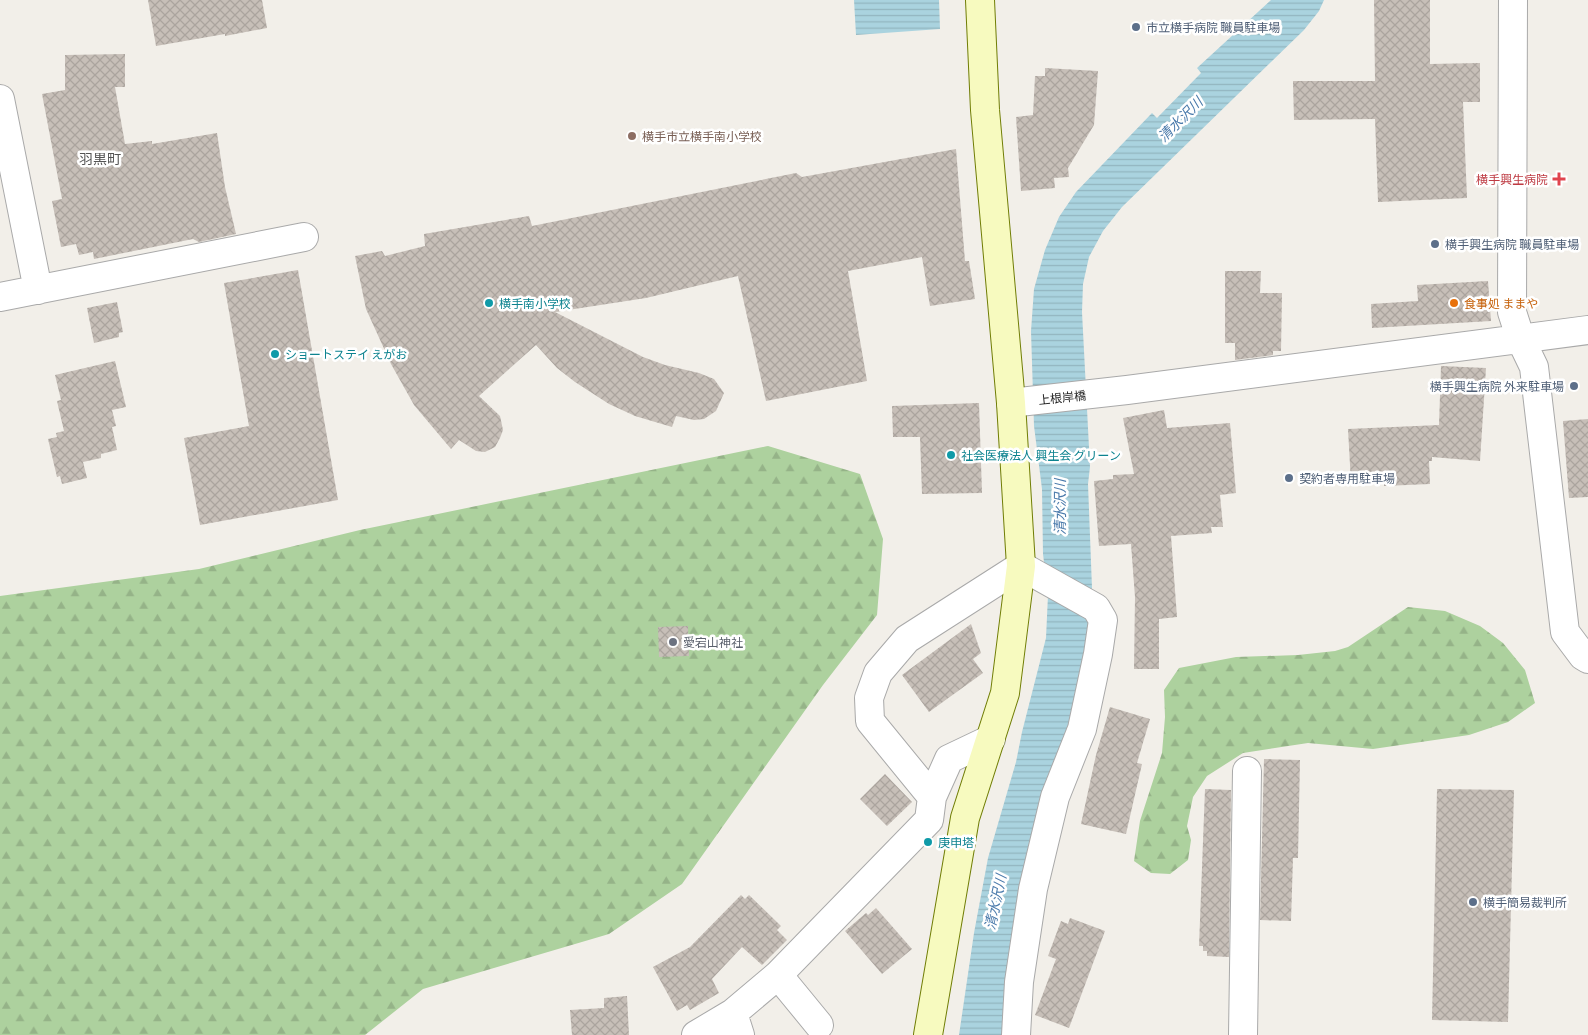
<svg xmlns="http://www.w3.org/2000/svg" width="1588" height="1035" font-family="Commissioner,'Noto Sans JP',sans-serif">
	<style>
		.forest { fill: url(#forest-firs) }
		.water { fill: url(#water-rules) }
		.building { fill: url(#building-cross-hatch) }
		.lines { fill: none; stroke-linecap: round; stroke-linejoin: round }
		.street-casing { stroke: #a9a9a9; stroke-width: 30 }
		.secondary-casing { stroke: #707d05; stroke-width: 30 }
		.street { stroke: #fff; stroke-width: 28 }
		.secondary { stroke: #f7fabf; stroke-width: 28 }
		.service-dot { fill: #5c6f8a; stroke: #fff; stroke-width: 2 }
		.education-dot { fill: #8d6e63; stroke: #fff; stroke-width: 2 }
		.health-dot { fill: #e0444e; stroke: #fff; stroke-width: 2 }
		.culture-dot { fill: #0f9aa8; stroke: #fff; stroke-width: 2 }
		.food-dot { fill: #e8710a; stroke: #fff; stroke-width: 2 }
		.worship-dot { fill: #6b7280; stroke: #fff; stroke-width: 2 }
		.labels { text-anchor: middle; dominant-baseline: central; stroke-width: 5; stroke-linejoin: round; paint-order: stroke }
		.service-label { font-size: 12px; fill: #4e5e75; stroke: #fff; text-anchor: start }
		.education-label { font-size: 12px; fill: #785e54; stroke: #fff; text-anchor: start }
		.health-label { font-size: 12px; fill: #be3a42; stroke: #fff; text-anchor: end }
		.culture-label { font-size: 12px; fill: #0d838f; stroke: #fff; text-anchor: start }
		.food-label { font-size: 12px; fill: #c56008; stroke: #fff; text-anchor: start }
		.street-label { font-size: 12px; fill: #222; stroke: #fff }
		.worship-label { font-size: 12px; fill: #5b616d; stroke: #fff; text-anchor: start }
		.water-label { font-size: 14px; font-style: italic; fill: #4a7aab; stroke: #fff }
		.neighbourhood-label { font-size: 14px; fill: #555; stroke: #fff }
	</style>
	<defs>
		<pattern id="forest-firs" width="22" height="20" patternUnits="userSpaceOnUse" patternTransform="scale(1.25)"><rect width="22" height="20" fill="#add19e"/><path d="M5 1l3.5 6h-7zM16 11l3.5 6h-7z" fill="#95b388"/></pattern>
		<pattern id="water-rules" width="6" height="5" patternUnits="userSpaceOnUse" patternTransform="scale(1.25)"><rect width="6" height="5" fill="#aad3df"/><path d="M0 2.5h6" fill="none" stroke="#92b5bf"/></pattern>
		<pattern id="building-cross-hatch" width="8" height="8" patternUnits="userSpaceOnUse" patternTransform="scale(1.25)"><rect width="8" height="8" fill="#c7bfb8"/><path d="M0 0l8 8M0 8l8-8" fill="none" stroke="#aba49e"/></pattern>
	</defs>
	<rect width="100%" height="100%" fill="#f2efe9"/>
	<path class="forest" d="M 768,446 L 860,474 L 883,539 L 877,615 L 823,685 L 682,884 L 609,934 L 423,989 L 365,1035 L 0,1035 L 0,596 L 199,569 L 360,530 Z
		M 1408,607 L 1445,611 L 1480,626 L 1503,643 L 1525,670 L 1535,703 L 1508,722 L 1469,735 L 1373,749 L 1308,743 L 1243,753 L 1207,776 L 1193,797 L 1187,826 L 1191,840 L 1188,860 L 1170,874 L 1151,873 L 1134,861 L 1140,821 L 1162,753 L 1165,717 L 1164,690 L 1179,668 L 1236,657 L 1298,655 L 1335,651 L 1348,647 Z"/>
	<path class="water" d="M 854,0 L 939,0 L 940,29 L 856,35 Z
		M 1271,0 L 1324,0 L 1319,11 L 1304,30 L 1122,207 L 1103,231 L 1089,257 L 1083,284 L 1082,312 L 1090,467 L 1088,484 L 1092,588 L 1086,662 L 1003,1035 L 959,1035 L 974,933 L 988,858 L 1016,762 L 1022,732 L 1046,638 L 1048,595 L 1043,554 L 1042,489 L 1034,426 L 1031,331 L 1034,289 L 1045,250 L 1059,217 L 1076,192 L 1152,113 L 1157,118 L 1201,73 L 1197,68 Z"/>
	<path class="building" d="M 148,0 L 262,0 L 267,28 L 225,36 L 225,34 L 156,46 Z
		M 1374,0 L 1430,0 L 1430,64 L 1480,63 L 1480,102 L 1463,102 L 1467,198 L 1378,202 L 1375,119 L 1294,120 L 1293,81 L 1375,81 Z
		M 125,54 L 125,87 L 115,87 L 125,144 L 152,141 L 152,144 L 217,133 L 225,187 L 236,234 L 199,242 L 193,239 L 94,259 L 93,252 L 79,255 L 76,244 L 61,247 L 52,201 L 62,199 L 42,94 L 65,90 L 65,55 Z
		M 1045,68 L 1098,71 L 1094,125 L 1068,168 L 1069,177 L 1054,178 L 1055,188 L 1021,191 L 1016,117 L 1033,115 L 1035,76 L 1045,76 Z
		M 956,149 L 965,261 L 969,261 L 975,299 L 930,306 L 922,257 L 848,271 L 867,381 L 766,401 L 738,276 L 646,298 L 555,312 L 643,357 L 665,365 L 699,373 L 714,379 L 724,393 L 716,411 L 704,419 L 694,420 L 676,416 L 672,427 L 635,416 L 609,404 L 575,382 L 557,368 L 536,345 L 479,396 L 500,416 L 503,430 L 500,438 L 495,447 L 485,452 L 476,451 L 459,440 L 451,449 L 414,405 L 391,364 L 366,309 L 355,256 L 382,251 L 385,256 L 425,246 L 424,234 L 529,216 L 532,226 L 796,173 L 802,177 Z
		M 298,270 L 338,500 L 200,525 L 184,438 L 249,426 L 224,283 Z
		M 1225,271 L 1261,271 L 1260,293 L 1282,293 L 1281,351 L 1273,351 L 1273,355 L 1235,360 L 1235,343 L 1225,343 Z
		M 1488,281 L 1491,321 L 1372,328 L 1371,304 L 1418,301 L 1417,285 Z
		M 117,302 L 123,332 L 119,333 L 119,337 L 94,343 L 87,308 Z
		M 115,361 L 126,407 L 112,410 L 116,426 L 112,427 L 117,450 L 101,454 L 101,458 L 83,462 L 87,478 L 62,484 L 60,476 L 57,477 L 48,439 L 57,437 L 56,433 L 64,431 L 57,401 L 61,400 L 55,375 Z
		M 1441,366 L 1486,368 L 1480,461 L 1432,457 L 1432,461 L 1429,461 L 1430,484 L 1384,486 L 1384,483 L 1351,483 L 1348,429 L 1439,425 Z
		M 979,403 L 982,493 L 922,494 L 920,437 L 893,437 L 892,406 Z
		M 1164,410 L 1167,428 L 1230,423 L 1236,493 L 1220,495 L 1223,527 L 1211,527 L 1212,533 L 1171,536 L 1177,617 L 1159,619 L 1159,669 L 1134,669 L 1135,597 L 1131,544 L 1099,546 L 1094,481 L 1113,479 L 1113,475 L 1134,474 L 1123,418 Z
		M 1588,419 L 1588,497 L 1569,498 L 1563,421 Z
		M 971,624 L 981,653 L 973,659 L 983,673 L 929,712 L 902,675 Z
		M 688,626 L 689,656 L 659,657 L 658,627 Z
		M 1110,707 L 1150,719 L 1137,763 L 1142,764 L 1126,834 L 1081,824 L 1096,755 Z
		M 1264,759 L 1300,760 L 1298,858 L 1293,858 L 1291,921 L 1260,920 Z
		M 885,774 L 912,802 L 887,826 L 860,799 Z
		M 1205,789 L 1231,790 L 1229,957 L 1207,956 L 1207,951 L 1203,951 L 1203,946 L 1199,946 Z
		M 1437,789 L 1514,790 L 1508,1022 L 1432,1020 Z
		M 741,895 L 745,899 L 749,895 L 781,926 L 777,930 L 787,940 L 762,965 L 742,947 L 712,979 L 719,993 L 690,1010 L 687,1005 L 677,1011 L 653,967 L 690,947 Z
		M 876,908 L 912,949 L 882,974 L 845,931 L 866,913 L 868,915 Z
		M 1070,918 L 1105,931 L 1069,1028 L 1035,1015 L 1056,959 L 1048,956 L 1061,921 L 1068,924 Z
		M 627,996 L 629,1035 L 572,1035 L 570,1010 L 604,1008 L 604,998 Z"/>
	<g class="lines">
		<defs>
			<path id="street" d="M 1513,0 L 1512,312 L 1521,340 L 1534,367 L 1565,632 L 1583,656 L 1588,659
				M 0,99 L 38,290
				M 0,297 L 304,237
				M 1011,403 L 1127,390 L 1588,330
				M 932,797 L 870,721 L 869,698 L 878,673 L 907,639 L 1021,566 L 1096,608 L 1103,620 L 1098,654 L 1082,729 L 1055,797 L 1033,889 L 1019,982 L 1016,1035
				M 778,975 L 819,1025
				M 733,1013 L 740,1035
				M 696,1035 L 733,1013 L 778,975 L 929,820 L 932,797 L 949,759 L 991,739
				M 1243,1035 L 1247,771"/>
			<path id="secondary" d="M 928,1035 L 965,818 L 1005,693 L 1021,566 L 1011,403 L 985,110 L 980,0"/>
		</defs>
		<use href="#street" class="street-casing"/>
		<use href="#secondary" class="secondary-casing"/>
		<use href="#street" class="street"/>
		<use href="#secondary" class="secondary"/>
	</g>
	<g class="service-dot">
		<circle cx="1136" cy="27" r="5"/>
		<circle cx="1435" cy="244" r="5"/>
		<circle cx="1574" cy="386" r="5"/>
		<circle cx="1289" cy="478" r="5"/>
		<circle cx="1473" cy="902" r="5"/>
	</g>
	<circle class="education-dot" cx="632" cy="136" r="5"/>
	<path class="health-dot" d="M1556.5 171.5h5v5h5v5h-5v5h-5v-5h-5v-5h5z"/>
	<g class="culture-dot">
		<circle cx="489" cy="303" r="5"/>
		<circle cx="275" cy="354" r="5"/>
		<circle cx="951" cy="455" r="5"/>
		<circle cx="928" cy="842" r="5"/>
	</g>
	<circle class="food-dot" cx="1454" cy="303" r="5"/>
	<circle class="worship-dot" cx="673" cy="642" r="5"/>
	<g class="labels">
		<g class="service-label">
			<text x="1146" y="27">市立横手病院 職員駐車場</text>
			<text x="1445" y="244">横手興生病院 職員駐車場</text>
			<text x="1564" y="386" text-anchor="end">横手興生病院 外来駐車場</text>
			<text x="1299" y="478">契約者専用駐車場</text>
			<text x="1483" y="902">横手簡易裁判所</text>
		</g>
		<g class="education-label">
			<text x="642" y="136">横手市立横手南小学校</text>
		</g>
		<g class="health-label">
			<text x="1548" y="179">横手興生病院</text>
		</g>
		<g class="culture-label">
			<text x="499" y="303">横手南小学校</text>
			<text x="285" y="354">ショートステイ えがお</text>
			<text x="961" y="455">社会医療法人 興生会 グリーン</text>
			<text x="938" y="842">庚申塔</text>
		</g>
		<g class="food-label">
			<text x="1464" y="303">食事処 ままや</text>
		</g>
		<g class="street-label">
			<text transform="translate(1062 397) rotate(-6)">上根岸橋</text>
		</g>
		<g class="worship-label">
			<text x="683" y="642">愛宕山神社</text>
		</g>
		<g class="water-label">
			<text transform="translate(1180 119) rotate(-45)">清水沢川</text>
			<text transform="translate(1059 507) rotate(-90)">清水沢川</text>
			<text transform="translate(995 902) rotate(-78)">清水沢川</text>
		</g>
		<g class="neighbourhood-label">
			<text x="100" y="158">羽黒町</text>
		</g>
	</g>
</svg>
